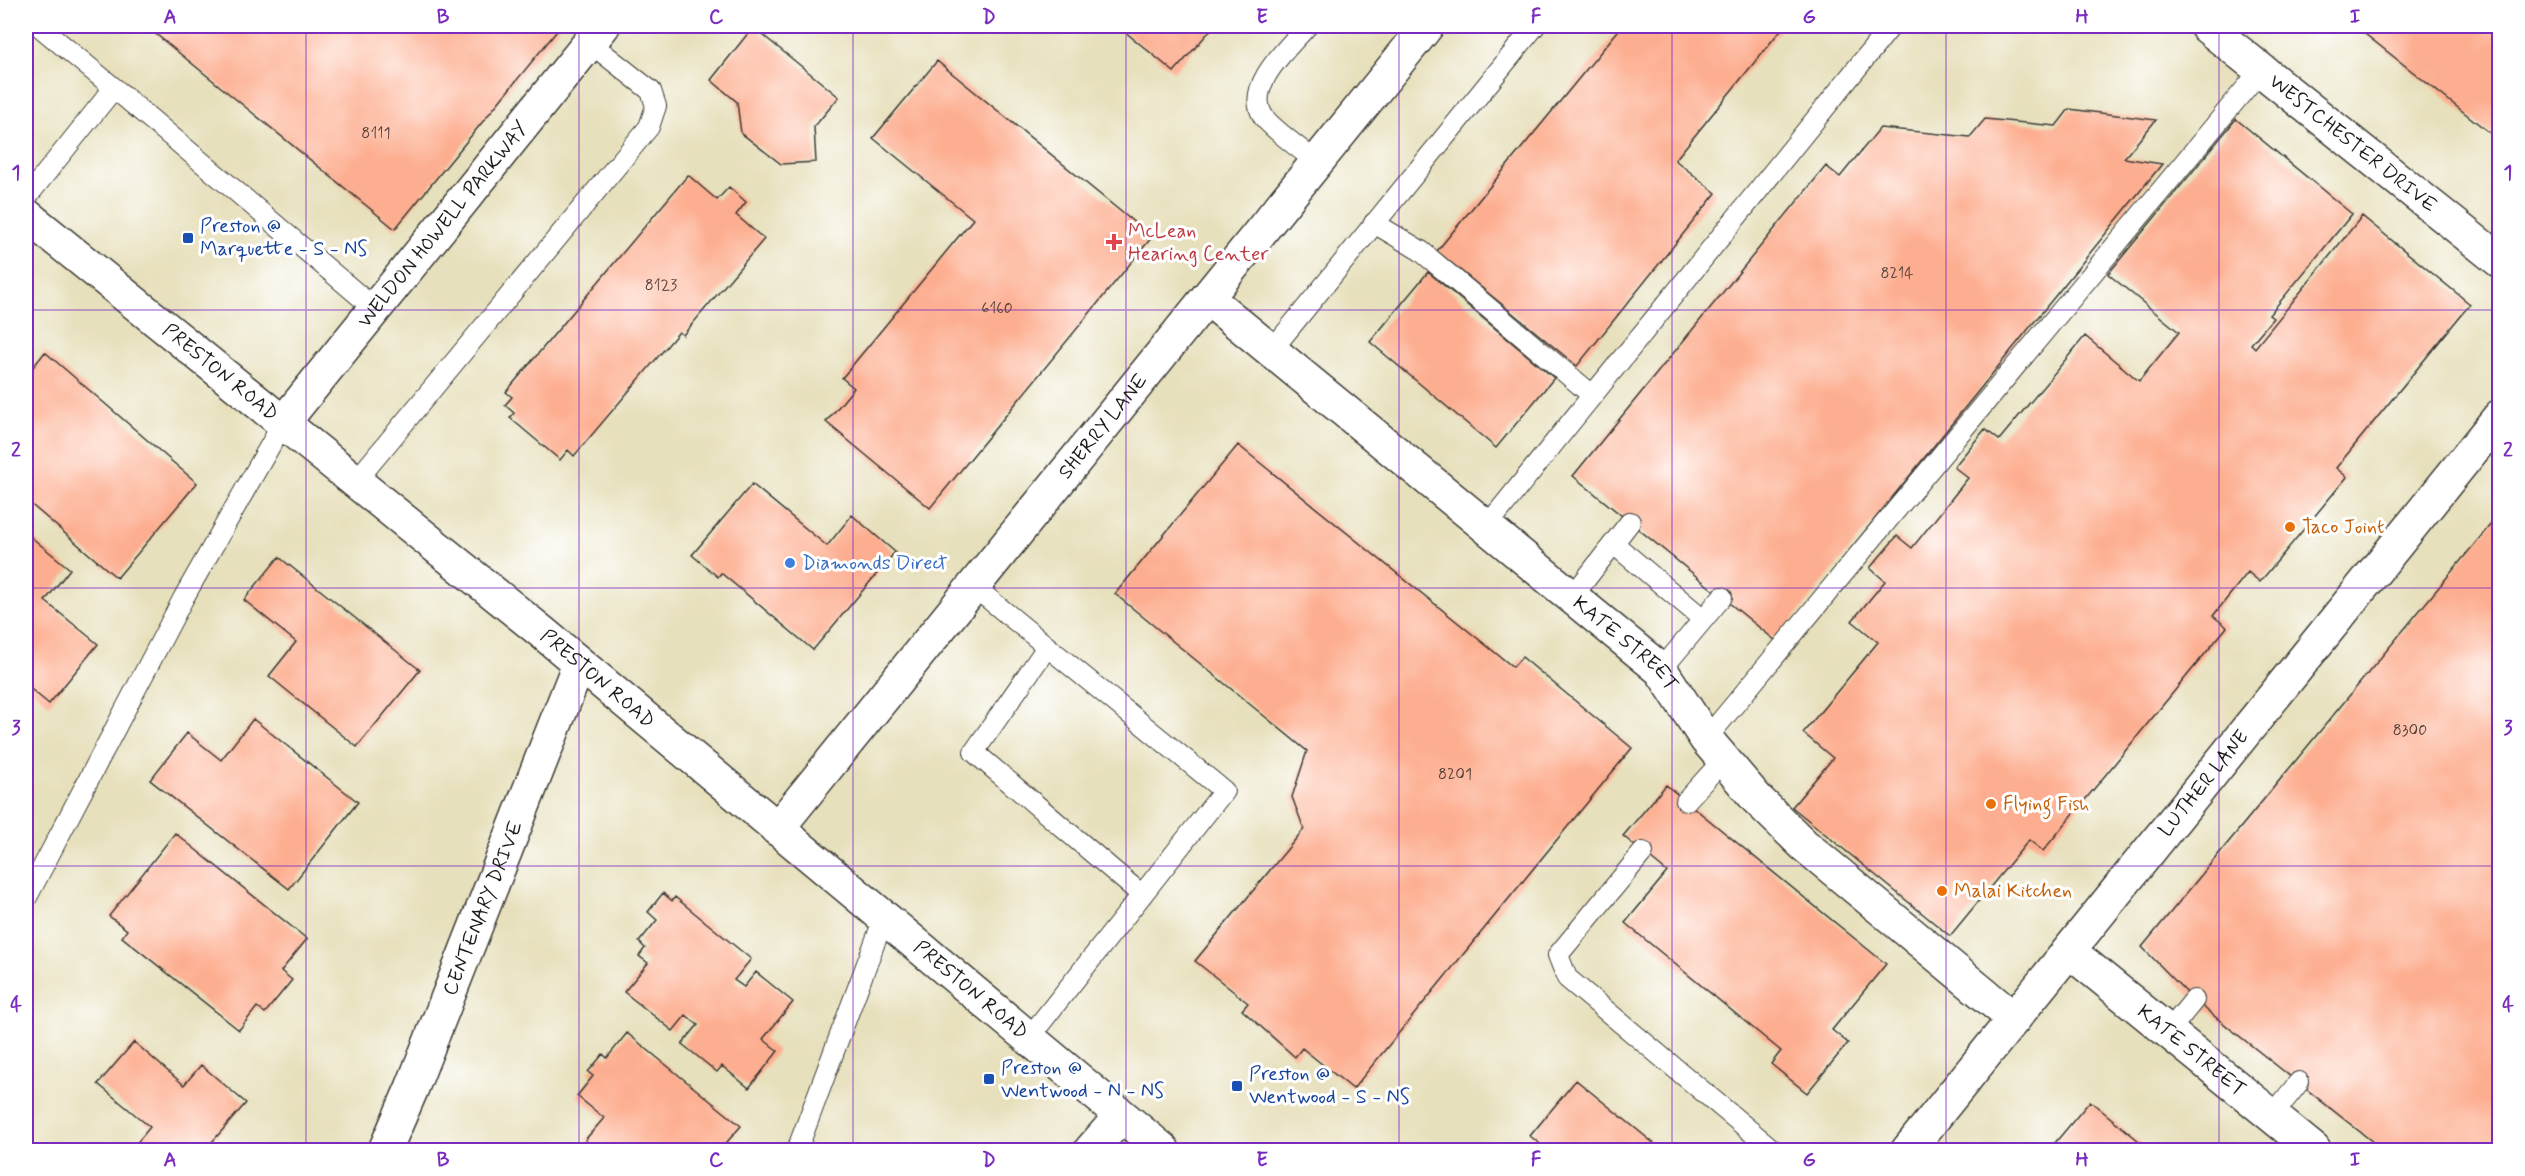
<svg xmlns="http://www.w3.org/2000/svg" width="2525" height="1176" font-family="Mynerve,sans-serif">
	<style>
		.building { fill: #fdae90 }
		.lines { fill: none; stroke-linecap: round; stroke-linejoin: round }
		.service-casing { stroke: #3a3934; stroke-width: 22 }
		.minor-casing { stroke: #3a3934; stroke-width: 36 }
		.tertiary-casing { stroke: #3a3934; stroke-width: 36 }
		.secondary-casing { stroke: #3a3934; stroke-width: 36 }
		.service { stroke: #fff; stroke-width: 20 }
		.minor { stroke: #fff; stroke-width: 33 }
		.tertiary { stroke: #fff; stroke-width: 33 }
		.secondary { stroke: #fff; stroke-width: 33 }
		.grid { fill: none; stroke: #7b2cbf; stroke-width: 1.5; stroke-opacity: 0.55 }
		.transit-dot { fill: #1a4fb4; stroke: #fff; stroke-width: 2 }
		.health-dot { fill: #e0444e; stroke: #fff; stroke-width: 2 }
		.food-dot { fill: #e8710a; stroke: #fff; stroke-width: 2 }
		.shop-dot { fill: #3f7fe0; stroke: #fff; stroke-width: 2 }
		.labels { text-anchor: middle; dominant-baseline: central; stroke-width: 6; stroke-linejoin: round; paint-order: stroke }
		.number-label { font-size: 16px; fill: #544039 }
		.street-label { font-size: 20px; fill: #1c1c1c; stroke: #fff }
		.transit-label { font-size: 20px; fill: #164399; stroke: #fff; text-anchor: start }
		.health-label { font-size: 20px; fill: #be3a42; stroke: #fff; text-anchor: start }
		.food-label { font-size: 20px; fill: #c56008; stroke: #fff; text-anchor: start }
		.shop-label { font-size: 20px; fill: #366cbe; stroke: #fff; text-anchor: start }
		.neatline { fill: none; stroke: #7b2cbf; stroke-width: 2 }
		.grid-label { font-size: 20px; text-anchor: middle; font-weight: bold; fill: #7b2cbf }
	</style>
	<rect width="100%" height="100%" fill="#fff"/>
	<filter id="ink" filterUnits="userSpaceOnUse"><feTurbulence type="fractalNoise" baseFrequency=".0167" numOctaves="2"/><feDisplacementMap in="SourceGraphic" scale="12" xChannelSelector="R" yChannelSelector="G"/><feConvolveMatrix kernelMatrix="1 2 1 2 8 2 1 2 1" color-interpolation-filters="sRGB"/></filter>
	<filter id="wash" filterUnits="userSpaceOnUse"><feTurbulence type="fractalNoise" baseFrequency=".008" numOctaves="4" result="noise"/><feDisplacementMap in="SourceGraphic" scale="24" xChannelSelector="R" yChannelSelector="G"/><feGaussianBlur stdDeviation="1.35" result="paint"/><feColorMatrix in="noise" values="0 0 0 0 0 0 0 0 0 0 0 0 0 0 0 0 0 1.4 0 .05"/><feComposite in="paint" operator="in"/></filter>
	<g filter="url(#wash)">
		<rect width="100%" height="100%" fill="#e7e0bc"/>
		<g id="blocks">
			<path class="building" d="M 146,26 L 561,26 L 395,229 Z
				M 1118,26 L 1214,26 L 1174,72 Z
				M 1622,26 L 1784,26 L 1675,160 L 1716,193 L 1577,366 L 1437,251 Z
				M 2355,26 L 2500,26 L 2500,141 Z
				M 753,27 L 839,97 L 814,127 L 816,162 L 781,164 L 741,133 L 737,102 L 711,80 Z
				M 937,61 L 1152,237 L 930,508 L 826,422 L 854,388 L 842,378 L 973,219 L 873,138 Z
				M 2069,109 L 2156,120 L 2124,158 L 2162,164 L 1776,641 L 1573,476 L 1826,166 L 1840,177 L 1880,128 L 1970,137 L 1985,119 L 2056,126 Z
				M 2236,119 L 2352,214 L 2269,315 L 2273,318 L 2251,344 L 2255,348 L 2362,216 L 2470,304 L 2336,468 L 2347,477 L 2260,582 L 2248,572 L 2213,616 L 2227,627 L 2043,851 L 2029,840 L 1950,936 L 1792,807 L 1833,758 L 1803,733 L 1878,642 L 1852,621 L 1885,581 L 1870,568 L 1897,536 L 1912,548 L 1968,478 L 1954,467 L 1985,429 L 1999,440 L 2085,336 L 2139,381 L 2179,332 L 2108,274 Z
				M 688,175 L 717,200 L 729,187 L 746,202 L 736,215 L 764,239 L 683,335 L 679,332 L 574,456 L 568,450 L 560,460 L 510,418 L 514,413 L 505,405 L 512,397 L 506,392 Z
				M 1428,272 L 1554,378 L 1496,448 L 1370,342 Z
				M 45,352 L 197,483 L 117,578 L 26,500 L 26,376 Z
				M 1238,445 L 1513,667 L 1522,657 L 1632,748 L 1353,1089 L 1302,1048 L 1295,1057 L 1242,1010 L 1248,1003 L 1195,961 L 1304,829 L 1292,797 L 1307,751 L 1115,594 Z
				M 752,484 L 827,546 L 852,515 L 895,552 L 813,650 L 721,573 L 718,577 L 692,555 Z
				M 2500,513 L 2500,1150 L 2383,1150 L 2194,1000 L 2142,947 Z
				M 26,533 L 70,569 L 45,601 L 98,644 L 49,704 L 26,685 Z
				M 279,557 L 420,670 L 357,747 L 269,676 L 296,642 L 244,600 Z
				M 253,719 L 358,802 L 289,889 L 150,780 L 187,733 L 221,760 Z
				M 1666,785 L 1886,964 L 1832,1030 L 1848,1043 L 1807,1093 L 1771,1064 L 1781,1051 L 1625,923 L 1667,872 L 1623,836 Z
				M 175,833 L 307,939 L 281,971 L 292,980 L 265,1013 L 257,1007 L 239,1030 L 122,937 L 127,930 L 109,916 Z
				M 663,893 L 672,901 L 675,897 L 751,959 L 734,980 L 744,987 L 756,972 L 793,1002 L 763,1039 L 778,1051 L 749,1088 L 722,1066 L 717,1072 L 682,1044 L 698,1025 L 686,1015 L 673,1031 L 624,992 L 648,963 L 639,956 L 645,948 L 639,942 L 657,920 L 648,912 Z
				M 627,1033 L 741,1126 L 720,1150 L 598,1150 L 585,1140 L 604,1118 L 577,1096 L 593,1076 L 588,1072 L 603,1054 L 607,1058 Z
				M 134,1042 L 184,1085 L 201,1065 L 246,1103 L 205,1150 L 131,1150 L 150,1127 L 98,1084 Z
				M 1576,1080 L 1662,1150 L 1548,1150 L 1530,1136 Z
				M 2090,1101 L 2150,1150 L 2049,1150 Z"/>
		</g>
	</g>
	<g filter="url(#ink)">
		<use href="#blocks" fill-opacity="0" stroke="#3a3934" stroke-width="1.5"/>
		<g class="lines">
			<defs>
				<path id="service" d="M 39,26 L 114,88
					M 1307,26 C 1289,47 1244,86 1263,116 C 1269,126 1305,153 1317,162
					M 26,198 L 114,88 L 375,309
					M 1374,223 L 1421,251 L 1592,395
					M 1271,351 L 1535,26
					M 356,481 L 649,127 L 656,106 L 651,91 L 589,42
					M 1487,526 L 1891,26
					M 1614,544 L 1703,619
					M 973,586 L 1224,791 L 1028,1039
					M 1572,597 L 1630,522
					M 1047,647 L 974,752 L 1142,895
					M 1661,670 L 1722,597
					M 1706,739 L 2261,70
					M 1686,801 L 1723,760
					M 1643,852 L 1558,955 L 1567,978 L 1773,1150
					M 26,899 L 184,597 L 283,423
					M 2168,1032 L 2194,1000
					M 2272,1116 L 2299,1082
					M 797,1150 L 884,918"/>
				<g id="minor">
					<path id="s1" d="M 1207,298 L 1661,670 L 1706,739 L 1757,799 L 1804,845 L 2014,1019"/>
					<path id="s2" d="M 283,423 L 603,26"/>
					<path id="s3" d="M 777,829 L 1427,26"/>
					<path id="s4" d="M 385,1150 L 412,1088 L 579,664"/>
					<path d="M 1091,1150 L 1121,1116"/>
				</g>
				<g id="tertiary">
					<path id="s5" d="M 2206,26 L 2500,261"/>
					<path id="s6" d="M 2069,951 L 2314,1150"/>
					<path id="s7" d="M 1908,1150 L 2500,416"/>
				</g>
				<g id="secondary">
					<path id="s8" d="M 26,215 L 543,633 L 1163,1150"/>
				</g>
			</defs>
			<use href="#service" class="service-casing"/>
			<use href="#minor" class="minor-casing"/>
			<use href="#tertiary" class="tertiary-casing"/>
			<use href="#secondary" class="secondary-casing"/>
			<use href="#service" class="service"/>
			<use href="#minor" class="minor"/>
			<use href="#tertiary" class="tertiary"/>
			<use href="#secondary" class="secondary"/>
		</g>
	</g>
	<path class="grid" d="M 306,26 L 306,1150M 579,26 L 579,1150M 853,26 L 853,1150M 1126,26 L 1126,1150M 1399,26 L 1399,1150M 1672,26 L 1672,1150M 1946,26 L 1946,1150M 2219,26 L 2219,1150M 26,310 L 2500,310M 26,588 L 2500,588M 26,866 L 2500,866"/>
	<g class="transit-dot">
		<rect x="182" y="232" width="12" height="12" rx="3"/>
		<rect x="983" y="1073" width="12" height="12" rx="3"/>
		<rect x="1231" y="1080" width="12" height="12" rx="3"/>
	</g>
	<path class="health-dot" d="M1111 233h6v6h6v6h-6v6h-6v-6h-6v-6h6z"/>
	<g class="food-dot">
		<circle cx="2290" cy="527" r="6"/>
		<circle cx="1991" cy="804" r="6"/>
		<circle cx="1942" cy="891" r="6"/>
	</g>
	<circle class="shop-dot" cx="790" cy="563" r="6"/>
	<g class="labels">
		<g class="number-label">
			<text x="376" y="133">8111</text>
			<text x="1897" y="273">8214</text>
			<text x="661" y="285">8123</text>
			<text x="997" y="308">6160</text>
			<text x="2410" y="730">8300</text>
			<text x="1455" y="774">8201</text>
		</g>
		<g class="street-label">
			<text stroke="none"><textPath href="#s5" startOffset="188">WESTCHESTER DRIVE</textPath></text>
			<text stroke="none"><textPath href="#s2" startOffset="255">WELDON HOWELL PARKWAY</textPath></text>
			<text stroke="none"><textPath href="#s8" startOffset="250">PRESTON ROAD</textPath></text>
			<text stroke="none"><textPath href="#s3" startOffset="518">SHERRY LANE</textPath></text>
			<text stroke="none"><textPath href="#s1" startOffset="543">KATE STREET</textPath></text>
			<text stroke="none"><textPath href="#s8" startOffset="736">PRESTON ROAD</textPath></text>
			<text stroke="none"><textPath href="#s7" startOffset="471">LUTHER LANE</textPath></text>
			<text stroke="none"><textPath href="#s4" startOffset="261">CENTENARY DRIVE</textPath></text>
			<text stroke="none"><textPath href="#s8" startOffset="1222">PRESTON ROAD</textPath></text>
			<text stroke="none"><textPath href="#s6" startOffset="158">KATE STREET</textPath></text>
		</g>
		<g class="transit-label">
			<text x="200" y="226">Preston @<tspan x="200" dy="23">Marquette - S - NS</tspan></text>
			<text x="1001" y="1068">Preston @<tspan x="1001" dy="23">Wentwood - N - NS</tspan></text>
			<text x="1249" y="1074">Preston @<tspan x="1249" dy="23">Wentwood - S - NS</tspan></text>
		</g>
		<g class="health-label">
			<text x="1128" y="231">McLean<tspan x="1128" dy="23">Hearing Center</tspan></text>
		</g>
		<g class="food-label">
			<text x="2302" y="527">Taco Joint</text>
			<text x="2003" y="804">Flying Fish</text>
			<text x="1954" y="891">Malai Kitchen</text>
		</g>
		<g class="shop-label">
			<text x="802" y="563">Diamonds Direct</text>
		</g>
	</g>
	<rect width="2525" height="1176" fill="none" stroke="#fff" stroke-width="66"/>
	<rect x="33" y="33" width="2459" height="1110" class="neatline"/>
	<g class="grid-label">
		<text x="170" y="23">A</text>
		<text x="443" y="23">B</text>
		<text x="716" y="23">C</text>
		<text x="989" y="23">D</text>
		<text x="1262" y="23">E</text>
		<text x="1536" y="23">F</text>
		<text x="1809" y="23">G</text>
		<text x="2082" y="23">H</text>
		<text x="2355" y="23">I</text>
		<text x="16" y="179">1</text>
		<text x="2508" y="179">1</text>
		<text x="16" y="456">2</text>
		<text x="2508" y="456">2</text>
		<text x="16" y="734">3</text>
		<text x="2508" y="734">3</text>
		<text x="16" y="1011">4</text>
		<text x="2508" y="1011">4</text>
		<text x="170" y="1166">A</text>
		<text x="443" y="1166">B</text>
		<text x="716" y="1166">C</text>
		<text x="989" y="1166">D</text>
		<text x="1262" y="1166">E</text>
		<text x="1536" y="1166">F</text>
		<text x="1809" y="1166">G</text>
		<text x="2082" y="1166">H</text>
		<text x="2355" y="1166">I</text>
	</g>
</svg>
